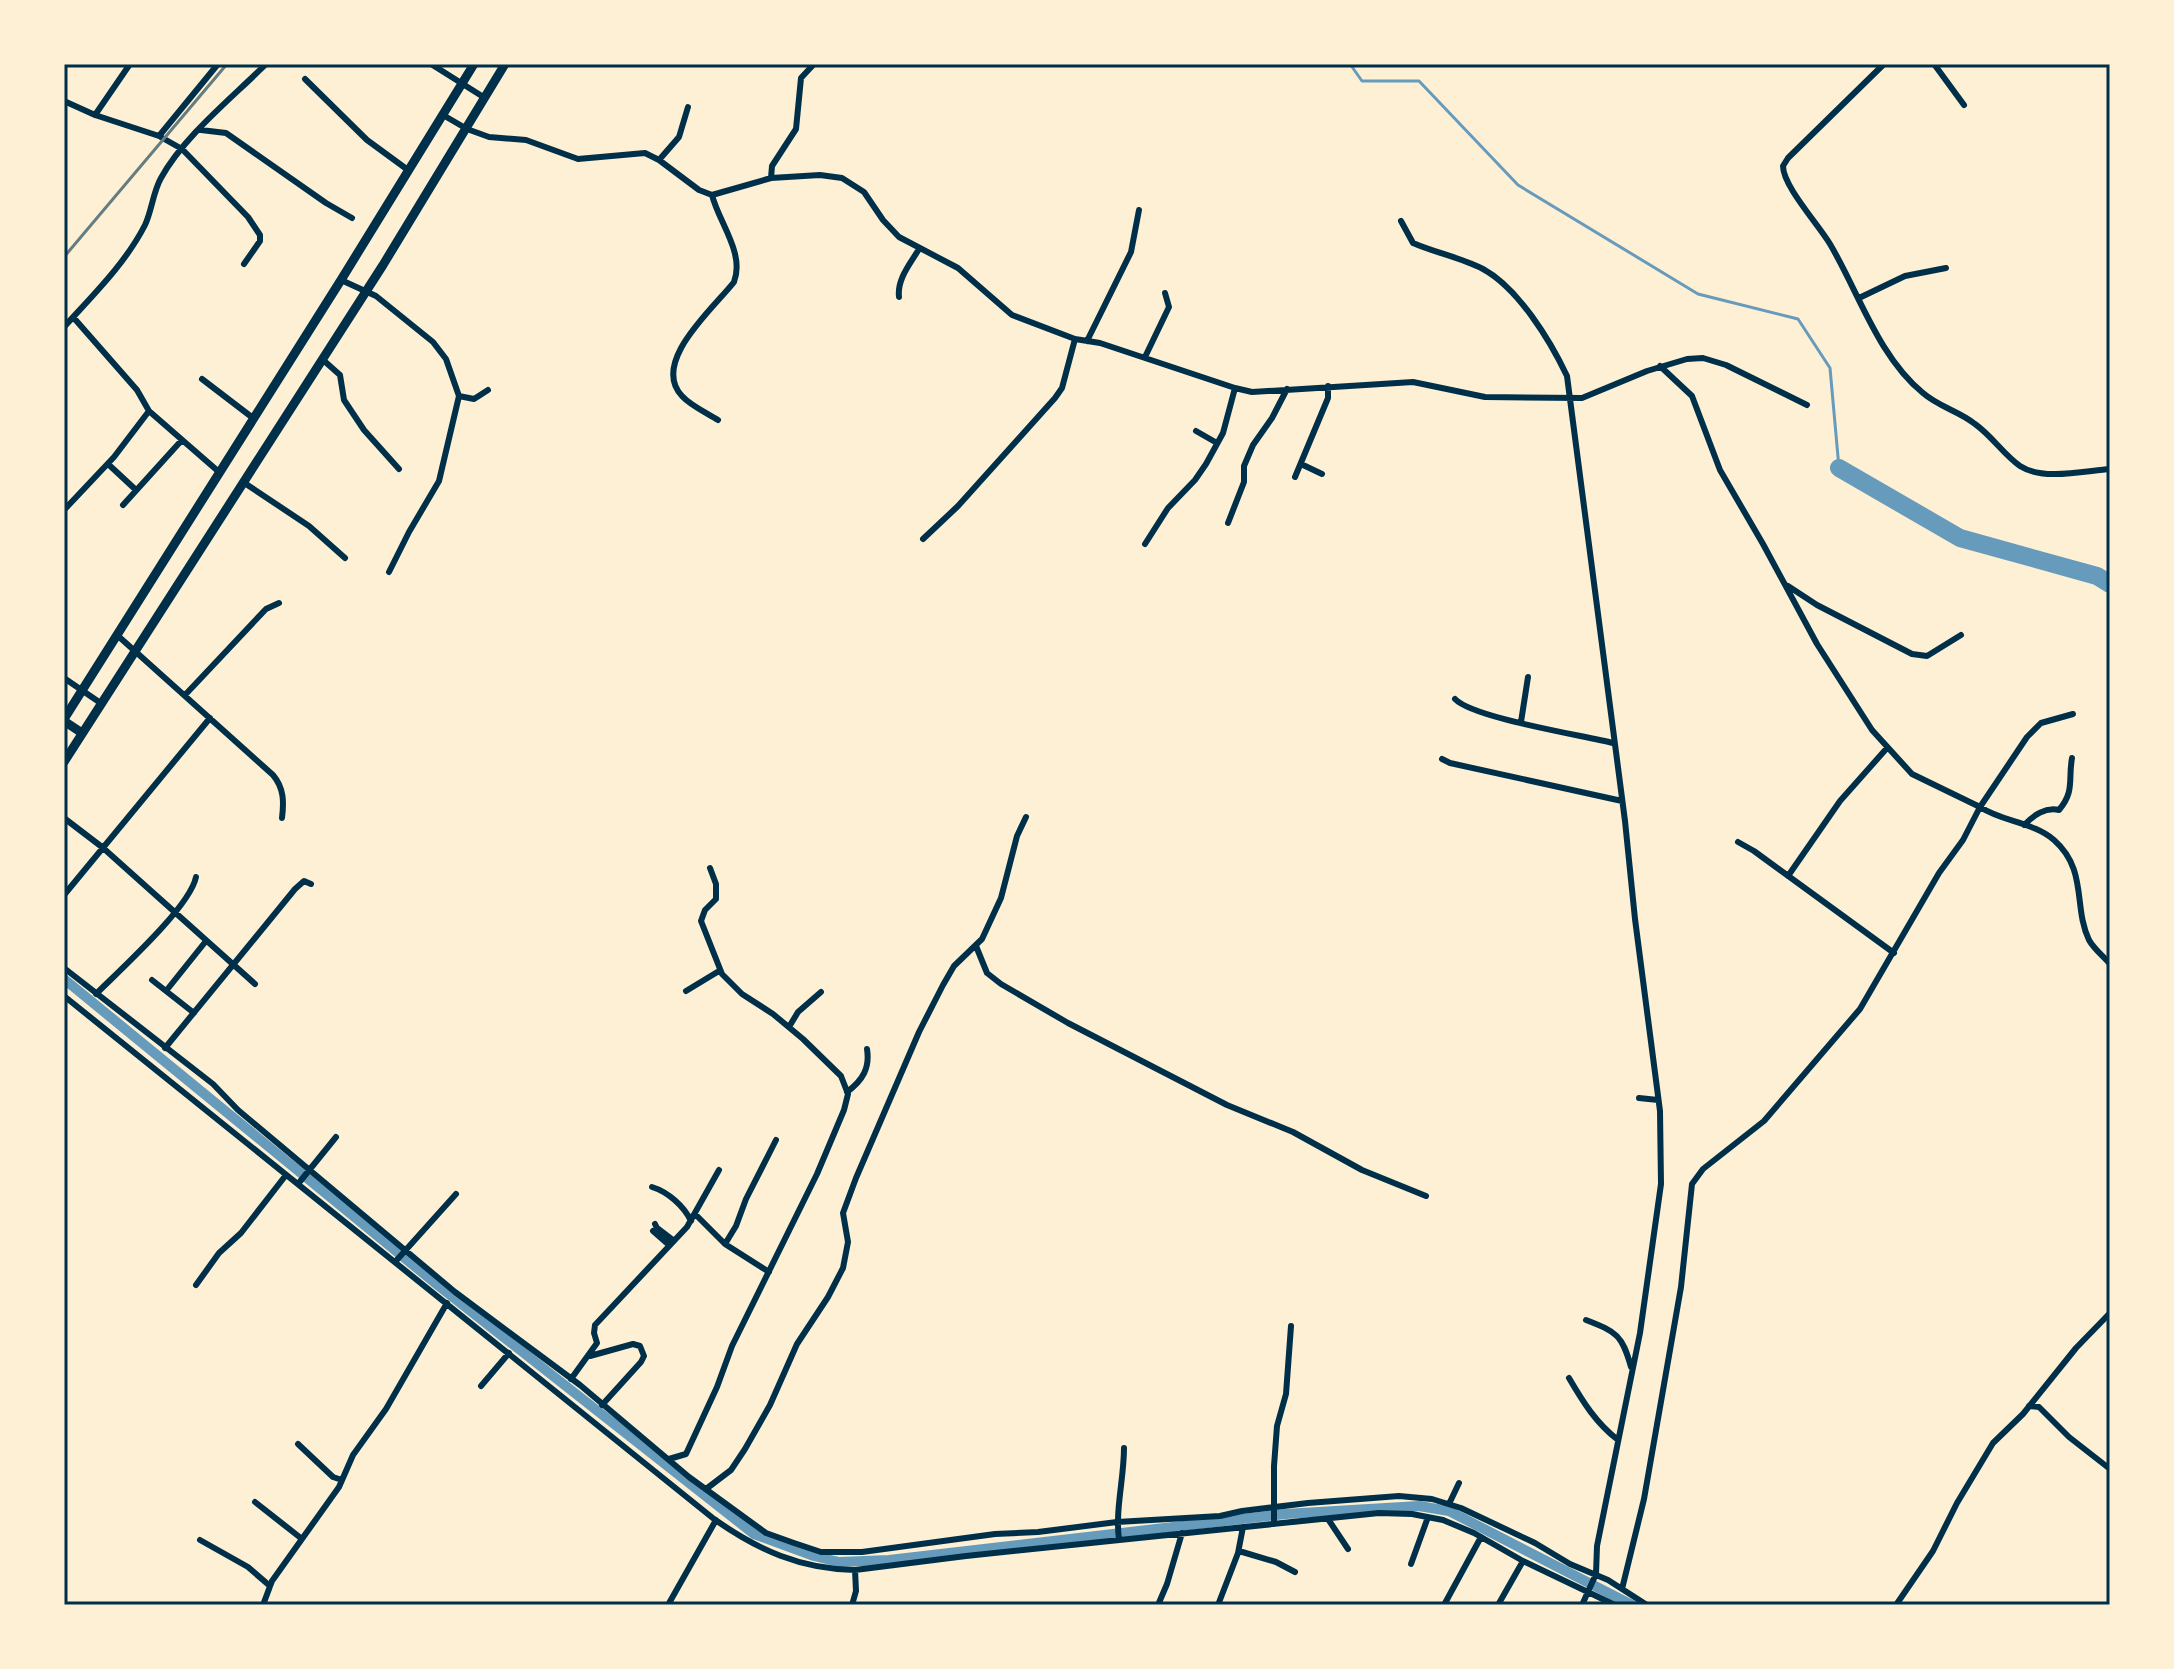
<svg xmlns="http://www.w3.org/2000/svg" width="2174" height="1669" font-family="Overpass,sans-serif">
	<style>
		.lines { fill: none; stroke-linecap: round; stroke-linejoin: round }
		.stream { stroke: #669bbc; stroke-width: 3 }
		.canal { stroke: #669bbc; stroke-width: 10 }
		.river { stroke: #669bbc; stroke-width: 18 }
		.minor { stroke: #003049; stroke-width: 6 }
		.primary { stroke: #003049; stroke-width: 9 }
		.trunk { stroke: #003049; stroke-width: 9 }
		.rail { stroke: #657d81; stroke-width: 3 }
		.neatline { fill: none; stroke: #003049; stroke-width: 3 }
	</style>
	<rect width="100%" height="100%" fill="#fdf0d5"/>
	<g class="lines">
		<path class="stream" d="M 1350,64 L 1362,81 L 1419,81 L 1518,185 L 1698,294 L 1798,319 L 1830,368 L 1839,468"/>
		<path class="canal" d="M 64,979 L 440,1287 L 754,1534 L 814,1556 L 839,1562 L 889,1560 L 1285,1514 L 1419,1506 L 1449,1511 L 1632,1605"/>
		<path class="river" d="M 1839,468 L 1960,538 L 2097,576 L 2110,584"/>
		<path class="minor" d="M 431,64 L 485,98
			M 1884,64 L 1788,158 L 1783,166 C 1783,186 1818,224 1830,244 C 1859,293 1878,356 1923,393 C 1939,407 1959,411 1975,424 C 1992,436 2003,454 2020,466 C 2043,481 2084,471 2110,469
			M 1934,64 L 1964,105
			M 305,79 L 367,140 L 408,170
			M 64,101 L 95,115 L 159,136 L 182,149 L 248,217 L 260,235 L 260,241 L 244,264
			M 95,115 L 130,64
			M 443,115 L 467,129 L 489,137 L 526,140 L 578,159 L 645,153 L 659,160 L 699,190 L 712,195 L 771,178 L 820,175 L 842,178 L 864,192 L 883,220 L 899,237 L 958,268 L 1012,315 L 1075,339 L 1100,343 L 1235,388 L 1252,392 L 1413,382 L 1485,397 L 1582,398 L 1647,371 L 1687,359 L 1703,358 L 1726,365 L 1807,405
			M 201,130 L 226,133 L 326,203 L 352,218
			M 159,136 L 218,64
			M 659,160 L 679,137 L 688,107
			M 771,178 L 772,166 L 796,129 L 801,78 L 814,64
			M 712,195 C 719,223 745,253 734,282 C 714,308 650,362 682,396 C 691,406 707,413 718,420
			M 1401,221 L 1413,243 C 1436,253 1462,258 1483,269 C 1518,288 1550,340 1567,376 L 1625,821 L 1635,919 L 1660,1111 L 1661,1184 L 1640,1333 L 1597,1546 L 1596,1574 L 1582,1605
			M 341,280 L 376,296 L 433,342 L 446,359 L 459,396 L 439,481 L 409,532 L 389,572
			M 899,297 C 897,279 910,264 919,249
			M 1859,298 L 1905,276 L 1946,268
			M 73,317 L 137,390 L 149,411 L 219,472
			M 64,327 C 93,295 125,264 145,225 C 152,210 153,192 161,178 C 184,136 232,98 266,64
			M 1087,341 L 1131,252 L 1139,210
			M 1145,357 L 1169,307 L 1165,293
			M 322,359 L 340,375 L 344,400 L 364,430 L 399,469
			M 1660,366 L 1692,396 L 1720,470 L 1763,544 L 1817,644 L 1872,730 L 1912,774 L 1980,807 L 2027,737 L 2041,723 L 2073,714
			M 202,379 L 253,418
			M 459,396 L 474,399 L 488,390
			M 1196,431 L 1217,443
			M 108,464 L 136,490
			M 1301,464 L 1322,474
			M 1295,477 L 1328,398 L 1328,386
			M 243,482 L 309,526 L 345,558
			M 123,505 L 181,441
			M 64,510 L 114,457 L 149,411
			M 1228,523 L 1244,482 L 1244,466 L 1253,445 L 1272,418 L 1287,389
			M 923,539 L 958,506 L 1055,398 L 1062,388 L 1075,339
			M 1145,544 L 1168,508 L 1195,480 L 1206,464 L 1223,433 L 1235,388
			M 1788,586 L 1817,605 L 1912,654 L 1927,656 L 1961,635
			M 117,635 L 273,775 C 284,788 284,802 282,818
			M 64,678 L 102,704
			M 185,695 L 266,609 L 279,603
			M 1455,699 C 1473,718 1581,735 1613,743
			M 1521,722 L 1528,677
			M 1442,759 L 1450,763 L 1622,801
			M 64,818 L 102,847 L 255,984
			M 2024,825 C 2034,815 2045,807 2059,810 C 2075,791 2068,780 2072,758
			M 1738,842 L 1754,851 L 1894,953
			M 1788,876 L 1840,801 L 1887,748
			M 64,895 L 210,718
			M 976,946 L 987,973 L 1001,984 L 1068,1023 L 1227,1105 L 1293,1132 L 1362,1170 L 1426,1196
			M 64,968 L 213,1084 L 238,1110 L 455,1292 L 580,1385 L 689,1477 L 766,1533 L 794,1543 L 821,1552 L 862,1552 L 995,1534 L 1038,1532 L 1117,1522 L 1220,1516 L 1242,1511 L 1308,1503 L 1399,1496 L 1432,1499 L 1461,1508 L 1535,1543 L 1570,1564 L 1608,1580 L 1647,1605
			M 152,980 L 194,1013
			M 166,991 L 206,941
			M 686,991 L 719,971
			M 96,994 C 120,970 190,907 196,877
			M 64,996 L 714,1519 C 758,1550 800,1569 855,1570 L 966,1556 L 1379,1513 L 1412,1514 L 1443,1520 L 1474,1533 L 1523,1561 L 1615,1605
			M 789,1027 L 798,1012 L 821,992
			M 165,1048 L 295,889 L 304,881 L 311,884
			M 847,1092 C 863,1080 870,1068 867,1049
			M 1639,1098 L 1658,1100
			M 298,1184 L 336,1137
			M 652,1187 C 668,1192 684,1206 691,1221
			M 695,1214 L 725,1244 L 769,1272
			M 655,1224 L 657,1228 L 674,1241
			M 653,1231 L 669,1245
			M 725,1244 L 736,1226 L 746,1199 L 776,1140
			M 395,1262 L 456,1194
			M 196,1285 L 219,1253 L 241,1233 L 286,1175
			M 1586,1320 C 1617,1332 1622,1335 1631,1367
			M 590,1356 L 633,1344 L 640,1346 L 644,1356 L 641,1362 L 602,1405
			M 1569,1378 C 1583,1402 1596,1423 1618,1440
			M 571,1379 L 597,1343 L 594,1333 L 595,1325 L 687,1227 L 719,1170
			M 481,1386 L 509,1353
			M 2029,1406 L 2039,1407 L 2069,1437 L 2110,1469
			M 298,1444 L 333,1477 L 342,1480
			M 669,1459 L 686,1454 L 717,1387 L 732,1346 L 817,1174 L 844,1110 L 848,1094 L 841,1076 L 803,1039 L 773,1014 L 742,994 L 722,974 L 701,921 L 705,910 L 716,899 L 716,884 L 710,868
			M 706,1489 L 731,1470 L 745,1449 L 770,1405 L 797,1344 L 828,1297 L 843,1268 L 848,1242 L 843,1213 L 856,1178 L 919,1032 L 943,985 L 954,966 L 982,939 L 1001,898 L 1017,836 L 1026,817
			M 255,1502 L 302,1539
			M 1449,1504 L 1459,1483
			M 1328,1519 L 1348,1549
			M 1274,1524 L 1274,1466 L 1277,1426 L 1286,1394 L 1291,1326
			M 200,1540 L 248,1567 L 270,1586
			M 1119,1540 C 1115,1509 1124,1479 1124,1448
			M 1239,1551 L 1276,1562 L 1295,1572
			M 1411,1564 L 1428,1517
			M 1622,1589 L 1644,1499 L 1681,1287 L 1692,1184 L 1703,1169 L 1764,1121 L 1860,1009 L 1939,873 L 1963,840 L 1980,807 C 2003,822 2033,822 2054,840 C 2088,870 2073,907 2089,940 C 2094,949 2103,956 2110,964
			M 263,1605 L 272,1581 L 339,1487 L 353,1455 L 386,1409 L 447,1303
			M 668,1605 L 716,1520
			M 852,1605 L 856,1591 L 855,1570
			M 1158,1605 L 1167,1584 L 1182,1533
			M 1218,1605 L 1238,1553 L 1243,1527
			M 1444,1605 L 1481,1537
			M 1498,1605 L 1523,1561
			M 1896,1605 L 1933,1551 L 1957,1503 L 1993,1443 L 2023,1414 L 2076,1348 L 2110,1313"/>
		<path class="primary" d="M 64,719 L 341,280 L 474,64
			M 64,762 L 383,265 L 505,64"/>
		<path class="trunk" d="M 64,721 L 82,733"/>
		<path class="rail" d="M 64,257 L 227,64"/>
	</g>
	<rect width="2174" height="1669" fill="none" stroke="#fdf0d5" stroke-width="132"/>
	<rect x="66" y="66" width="2042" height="1537" class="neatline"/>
</svg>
